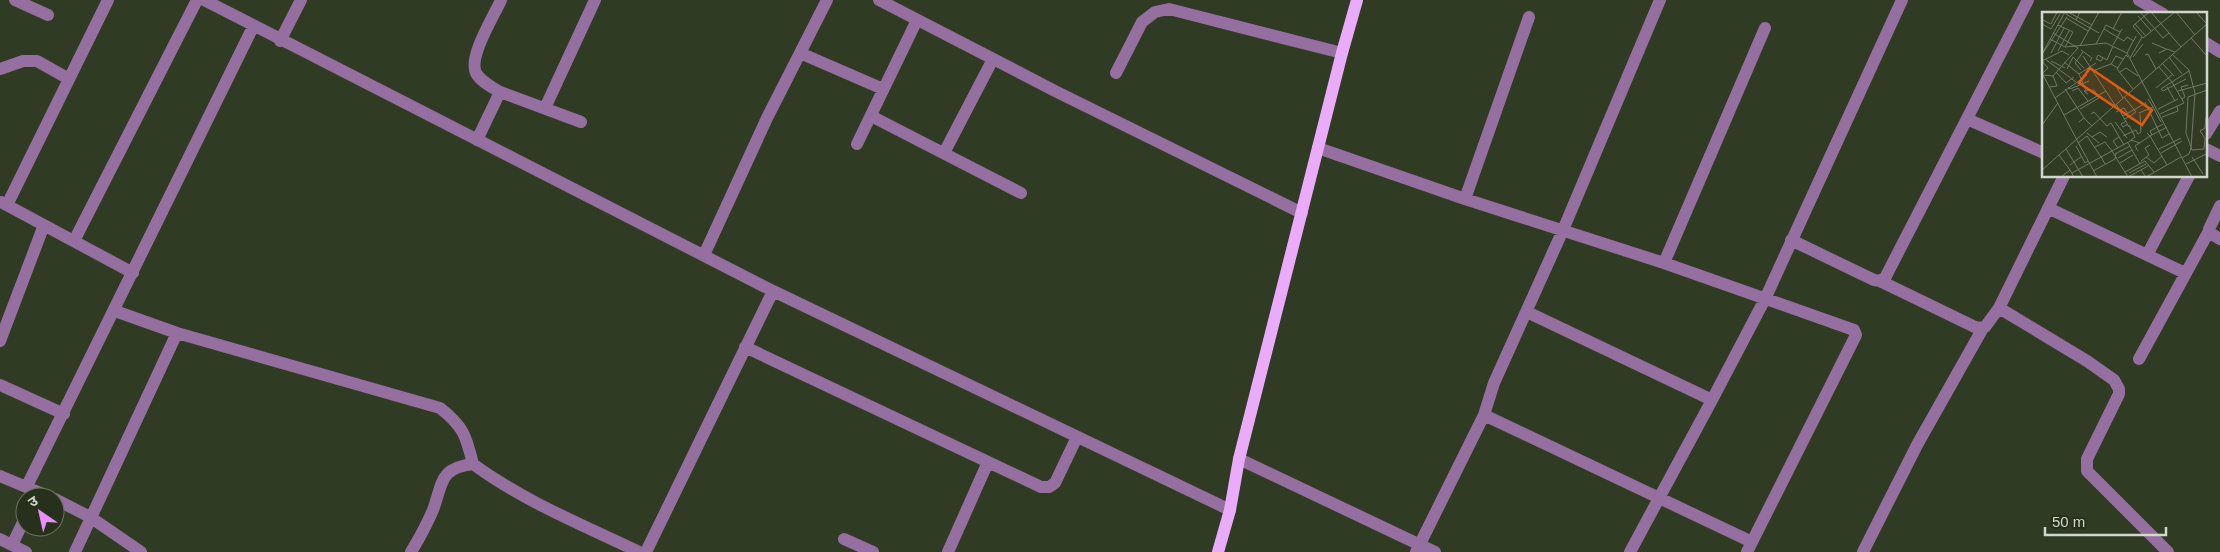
<svg xmlns="http://www.w3.org/2000/svg" width="2220" height="552" font-family="Helvetica,'Noto Sans Devanagari',sans-serif">
	<style>
		.lines { fill: none; stroke-linecap: round; stroke-linejoin: round }
		.minor { stroke: #956f9f; stroke-width: 12 }
		.major { stroke: #eaacfa; stroke-width: 12 }
		.inset-road { fill: none; stroke: #707a67; stroke-width: 1 }
		.view { fill: #e8590c; fill-opacity: 0.15; stroke: #e8590c; stroke-width: 2.5 }
		.inset-edge { fill: none; stroke: #d1d8cb; stroke-width: 2.5 }
	</style>
	<rect width="100%" height="100%" fill="#303b24"/>
	<g class="lines">
		<path class="minor" d="M 15,0 L 48,15
			M 204,0 L 773,291 L 1230,510
			M 879,0 L 1055,91 L 1302,213
			M 2139,0 L 2163,14
			M 280,41 L 301,0
			M 2206,43 L 2220,52
			M 800,53 L 883,89
			M 0,69 L 23,61 L 37,61 L 69,79
			M 1116,73 L 1142,22 L 1155,12 L 1169,9 L 1342,53
			M 500,92 L 581,122
			M 545,108 L 595,0
			M 871,116 L 1021,193
			M 1967,119 L 2044,153
			M 2206,134 L 2220,111
			M 477,140 L 500,92 C 492,87 481,82 476,73 C 468,57 494,16 501,0
			M 857,144 L 917,20
			M 1318,148 L 1465,199 L 1664,263 L 1854,330 L 1856,335 L 1747,552
			M 2206,149 L 2220,156
			M 944,153 L 993,59
			M 1465,199 L 1529,17
			M 1,202 L 133,273
			M 7,205 L 108,0
			M 2220,206 L 2209,229 L 2210,233 L 2220,239
			M 2048,208 L 2185,273
			M 1791,240 L 1874,280 L 1880,281 L 1885,278 L 2028,0
			M 74,241 L 197,0
			M 704,255 L 767,118 L 827,0
			M 2147,255 L 2189,176
			M 1664,263 L 1765,28
			M 1880,281 L 1977,328 L 1985,327 L 1999,308 L 2064,176
			M 1999,308 L 2087,361 L 2114,380 L 2119,389 L 2119,394 L 2087,459 L 2087,471 L 2168,552
			M 115,311 L 177,333 L 440,408 C 463,426 466,435 473,464
			M 1527,312 L 1712,400
			M 0,341 L 44,225
			M 745,347 L 1041,487 L 1049,487 L 1055,483 L 1077,437
			M 2139,359 L 2209,231
			M 0,385 L 64,414
			M 1484,415 L 1494,383 L 1563,230 L 1660,0
			M 1239,459 L 1435,552
			M 0,476 L 50,497
			M 27,486 L 253,27
			M 55,499 L 90,517 L 141,552
			M 0,539 L 26,552
			M 844,539 L 873,552
			M 12,545 L 25,518
			M 75,552 L 177,333
			M 411,552 C 419,539 427,524 433,510 C 443,483 439,468 473,464 C 523,501 583,525 639,552
			M 646,552 L 773,291
			M 948,552 L 988,462
			M 1416,552 L 1484,415 L 1752,542
			M 1630,552 L 1712,400 L 1765,299 L 1902,0
			M 1863,552 L 1917,445 L 1983,328"/>
		<path class="major" d="M 1218,552 L 1230,510 L 1239,459 L 1342,53 L 1357,0"/>
	</g>
	<g transform="translate(2042 12)">
		<rect width="165" height="165" fill="#303b24"/>
		<path class="inset-road" d="M 26,0 L 50,13M 107,0 L 91,14 L 101,26 L 133,0M 109,0 L 139,35M 134,0 L 153,23M 154,0 L 165,12M 99,1 L 121,26 L 127,21M 24,2 L 34,8 L 38,0M 96,4 L 109,19M 24,6 L 46,19M 1,8 L 9,12 L 15,0M 34,8 L 57,21M 0,12 L 9,17 L 18,2M 93,12 L 104,24M 62,17 L 82,29 L 85,25 L 92,29M 71,17 L 80,0M 149,26 L 165,44M 8,27 L 23,35 L 31,20 L 16,13M 110,31 L 124,37M 54,32 L 64,13 L 78,20M 71,33 L 80,17M 38,34 L 57,0M 23,35 L 64,31 L 85,41 L 150,165M 39,38 L 50,46 L 48,49M 16,39 L 27,19M 1,41 L 25,5M 9,41 L 22,16M 85,41 L 94,24M 117,41 L 125,37 L 133,40M 0,42 L 23,0M 103,43 L 106,42 L 114,57M 131,43 L 147,58 L 153,81 L 149,136 L 147,142 L 140,146M 41,44 L 73,93M 86,45 L 84,43 L 75,57 L 91,77M 91,45 L 101,32M 127,45 L 140,62M 61,46 L 59,49 L 54,47 L 56,43 L 65,48 L 71,34M 88,46 L 100,25M 3,47 L 34,70M 0,49 L 20,39 L 27,43M 0,49 L 6,56 L 1,61M 9,49 L 23,56M 22,50 L 37,62 L 44,79M 120,51 L 132,64M 117,55 L 130,70 L 142,91 L 118,102M 76,56 L 69,52 L 74,44 L 81,47M 25,57 L 31,45 L 42,56M 39,58 L 33,51 L 41,40M 53,58 L 69,52M 14,60 L 24,71 L 32,65M 78,60 L 84,56 L 96,64M 0,61 L 38,134M 37,62 L 54,51M 1,63 L 11,64 L 36,36 L 11,21M 144,67 L 121,79 L 119,77 L 147,59M 72,71 L 81,86M 7,75 L 15,74 L 11,64M 26,75 L 28,77 L 47,69M 125,75 L 133,89M 114,76 L 131,62M 23,77 L 42,106M 30,79 L 36,76 L 46,89M 136,79 L 165,71M 82,85 L 94,100 L 83,107M 13,86 L 45,63M 140,87 L 143,85 L 139,75 L 146,73M 103,90 L 120,126 L 127,122M 74,92 L 87,115M 111,95 L 119,110M 38,97 L 57,86 L 52,78 L 42,79 L 46,82M 116,97 L 136,87M 74,100 L 82,96 L 86,102M 97,101 L 111,95 L 106,87M 49,102 L 52,100 L 65,114 L 69,111 L 82,133M 22,103 L 64,79M 81,104 L 102,92M 120,105 L 136,99 L 135,94M 164,105 L 163,116 L 158,119 L 163,126 L 162,137 L 150,138 L 144,121 L 146,85 L 165,78M 84,109 L 79,112 L 81,115 L 86,112M 37,110 L 42,106 L 50,114M 73,110 L 85,126M 0,113 L 16,91M 87,113 L 93,125 L 89,128 L 98,131M 125,115 L 108,124 L 125,153M 45,121 L 57,131M 110,123 L 108,119 L 121,112M 81,124 L 94,118 L 96,122 L 99,120 L 98,102M 50,125 L 58,120 L 65,125M 36,131 L 45,124 L 59,145 L 90,128M 86,131 L 98,152M 37,132 L 55,165M 34,134 L 43,151 L 46,149M 53,135 L 63,130 L 70,139M 76,136 L 71,129 L 77,125M 24,137 L 41,165M 117,137 L 139,126M 70,139 L 86,165M 96,139 L 93,134 L 108,124 L 105,121M 119,141 L 140,129M 73,142 L 88,134M 17,143 L 28,158M 104,145 L 112,151 L 120,144M 150,145 L 161,162M 76,146 L 90,138M 99,149 L 107,143 L 103,136 L 108,133M 78,151 L 91,143M 144,152 L 164,142M 28,153 L 40,144M 0,158 L 165,12M 99,158 L 104,165 L 139,145M 51,159 L 73,147 L 74,142M 83,160 L 103,149 L 112,160M 30,161 L 59,145 L 63,152M 87,161 L 104,152M 20,164 L 28,158 L 32,165M 86,165 L 106,154"/>
		<path class="view" d="M 48,56 L 110,98 L 100,113 L 37,71 Z"/>
		<rect width="165" height="165" class="inset-edge"/>
	</g>
	<g transform="translate(40 512) rotate(326)"><circle r="24" fill="#26301b" stroke="#6a7361"/>
	<path d="M0-4L9 19L0 12L-9 19Z" fill="#e88eff"/>
	<text y="-8" font-size="14" font-weight="bold" text-anchor="middle" fill="#d1d8cb">उ</text>
	</g>
	<path d="M2045 527v8h121v-8" fill="none" stroke="#d1d8cb" stroke-width="2.5"/>
	<text x="2052" y="527" font-size="15" fill="#d1d8cb" stroke="#26301b" stroke-width="4" paint-order="stroke">50 m</text>
</svg>
